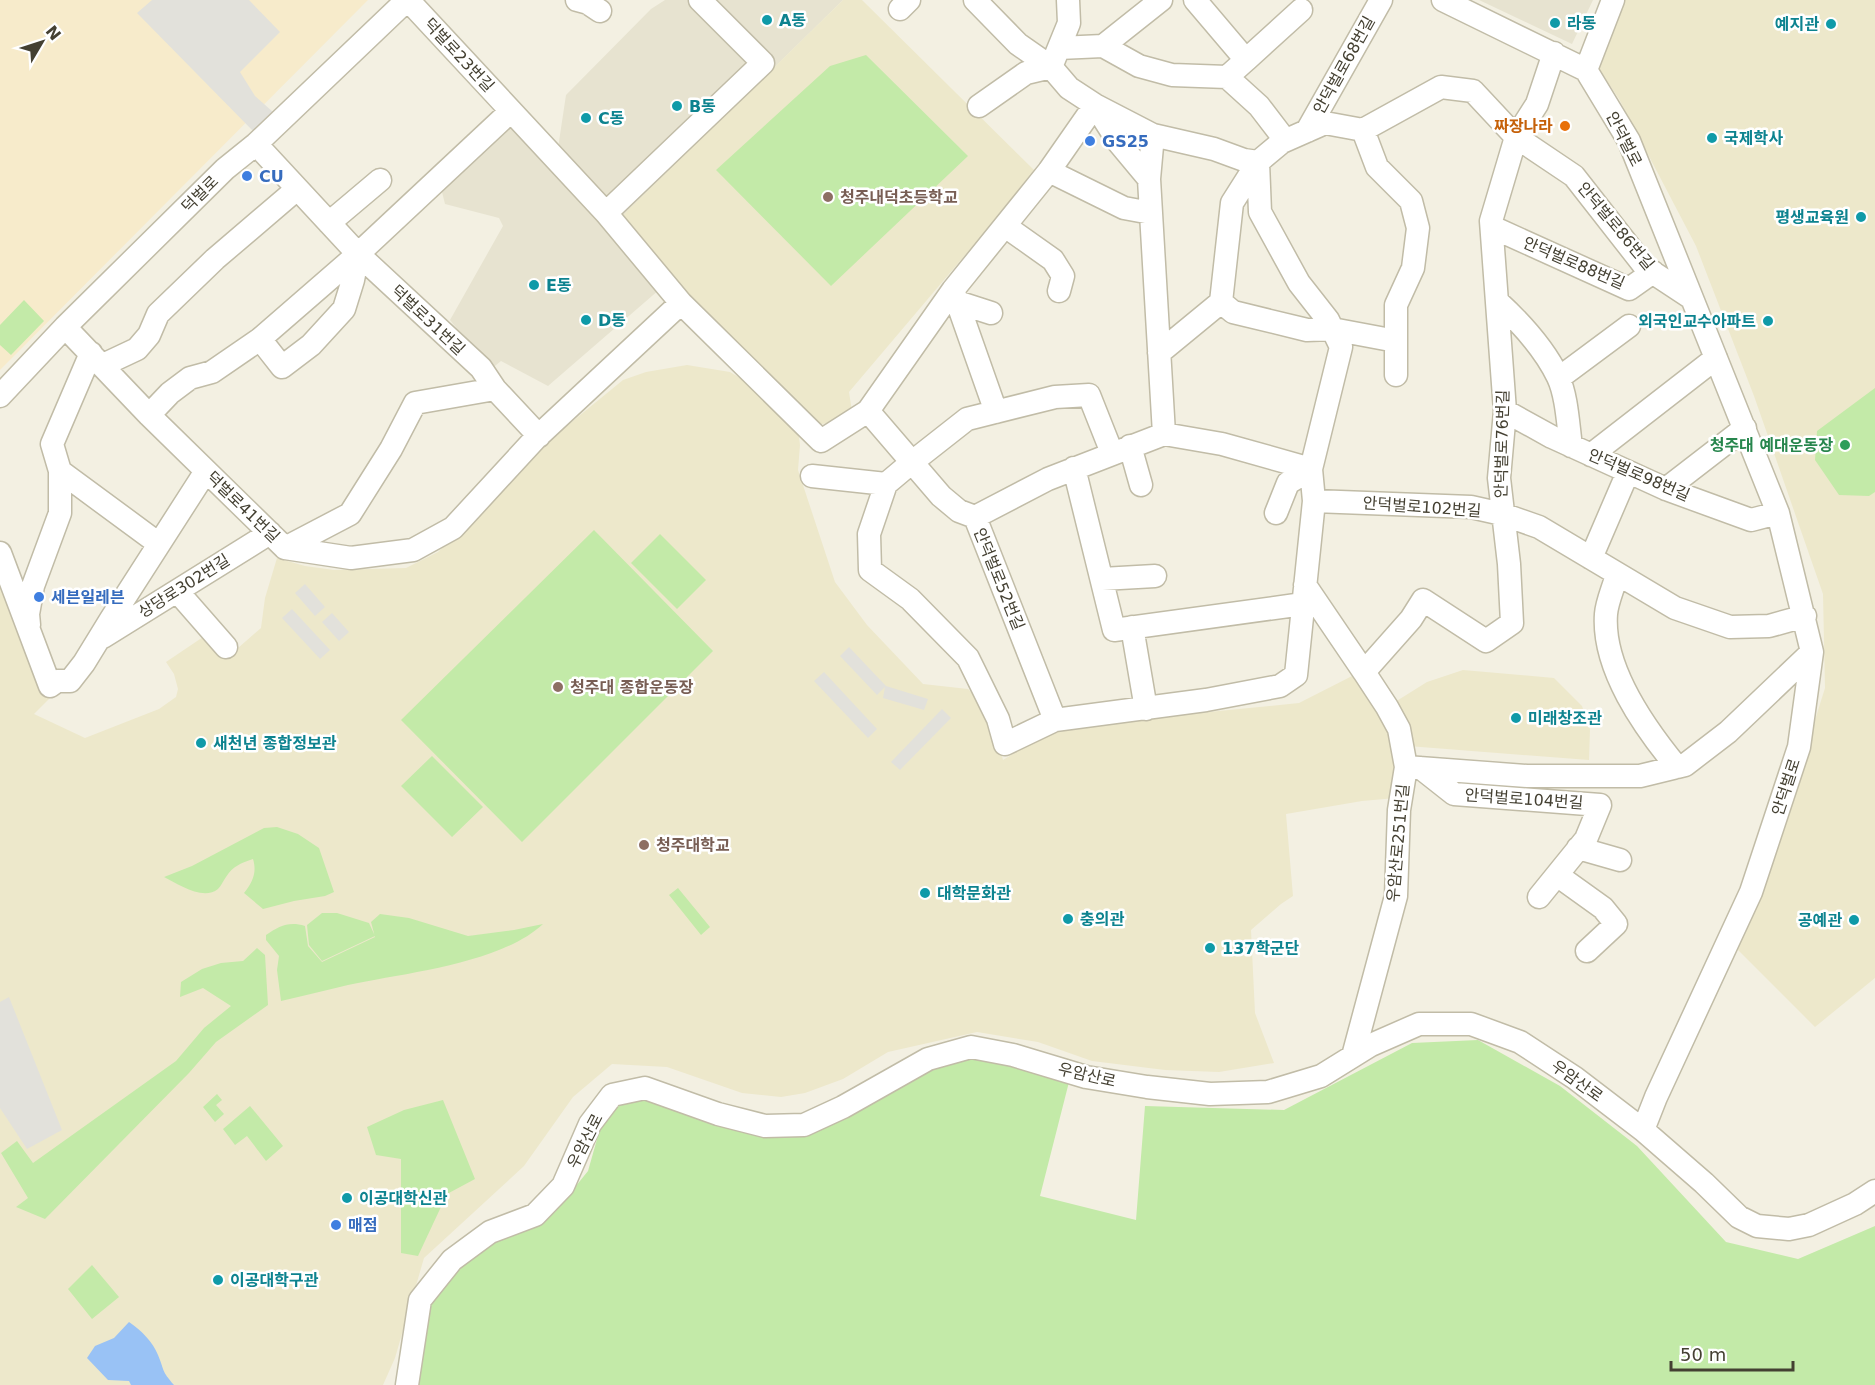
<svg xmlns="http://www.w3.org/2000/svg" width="1875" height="1385" font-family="'DejaVu Sans','Noto Sans KR',sans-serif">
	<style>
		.residential { fill: #e7e3d0 }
		.commercial { fill: #f7ebcb }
		.education { fill: #ede8cb }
		.green { fill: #c3eaa8 }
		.parking { fill: #e2e1db }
		.water { fill: #99c2f5 }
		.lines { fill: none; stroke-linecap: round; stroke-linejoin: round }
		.minor-casing { stroke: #c1bca7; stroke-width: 25 }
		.minor { stroke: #fff; stroke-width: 22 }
		.culture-dot { fill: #0f9aa8; stroke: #fff; stroke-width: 2 }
		.food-dot { fill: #e8710a; stroke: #fff; stroke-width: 2 }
		.shop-dot { fill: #3f7fe0; stroke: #fff; stroke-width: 2 }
		.education-dot { fill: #8d6e63; stroke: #fff; stroke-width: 2 }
		.leisure-dot { fill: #2e9e5b; stroke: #fff; stroke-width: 2 }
		.labels { text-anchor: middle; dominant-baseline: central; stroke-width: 5; stroke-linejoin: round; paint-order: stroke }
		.culture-label { font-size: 16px; font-weight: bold; fill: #0d838f; stroke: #fff; text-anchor: start }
		.street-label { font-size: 16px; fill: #444032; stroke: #fff }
		.food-label { font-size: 16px; font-weight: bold; fill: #c56008; stroke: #fff; text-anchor: end }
		.shop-label { font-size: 16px; font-weight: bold; fill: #366cbe; stroke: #fff; text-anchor: start }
		.education-label { font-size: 16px; font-weight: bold; fill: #785e54; stroke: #fff; text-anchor: start }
		.leisure-label { font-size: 16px; font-weight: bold; fill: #27864d; stroke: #fff; text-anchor: end }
	</style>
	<rect width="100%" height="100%" fill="#f3f0e2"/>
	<path class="residential" d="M 665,0 L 843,0 L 616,223 L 667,283 L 548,386 L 501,361 L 490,370 L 450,320 L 503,226 L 499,218 L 445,204 L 441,188 L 511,119 L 555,168 L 566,95 L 651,9 Z
		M 1479,0 L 1593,0 L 1572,44 Z"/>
	<path class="commercial" d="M 0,0 L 368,0 L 0,370 Z"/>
	<path class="education" d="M 843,0 L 862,0 L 1034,170 L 988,228 L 849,392 L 853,418 L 812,426 L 615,223 Z
		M 1622,0 L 1875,0 L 1875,978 L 1815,1027 L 1736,948 L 1780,832 L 1825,688 L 1823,594 L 1754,396 L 1696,246 L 1619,99 L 1595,63 Z
		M 687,365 L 730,372 L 777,400 L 797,421 L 800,445 L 798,470 L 835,582 L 867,625 L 923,684 L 968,689 L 990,710 L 1003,760 L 1057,727 L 1299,703 L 1358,673 L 1395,732 L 1396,798 L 1362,801 L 1286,814 L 1293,896 L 1281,904 L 1251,930 L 1255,1013 L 1274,1063 L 1219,1072 L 1165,1070 L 1092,1061 L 1038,1042 L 977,1032 L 888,1052 L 843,1079 L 805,1093 L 781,1097 L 742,1093 L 667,1067 L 612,1064 L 573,1097 L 524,1166 L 424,1258 L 395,1358 L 383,1385 L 0,1385 L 0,566 L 51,697 L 34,714 L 85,738 L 159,709 L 176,697 L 178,689 L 174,674 L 166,662 L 209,633 L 230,655 L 261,628 L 265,598 L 277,558 L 305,566 L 334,570 L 406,568 L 438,552 L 546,443 L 623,380 L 646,372 Z
		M 1463,670 L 1554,678 L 1582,706 L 1590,729 L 1589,760 L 1408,746 L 1395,702 L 1427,682 Z"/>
	<path class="green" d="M 866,55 L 968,156 L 831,286 L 716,170 L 830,66 Z
		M 24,300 L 44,321 L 11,355 L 0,345 L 0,325 Z
		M 1875,388 L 1875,492 L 1869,496 L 1839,495 L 1815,460 L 1817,431 Z
		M 594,530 L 713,651 L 522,842 L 401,720 Z
		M 660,534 L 706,580 L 677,609 L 631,563 Z
		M 432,756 L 483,807 L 452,837 L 401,786 Z
		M 277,827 L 298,834 L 319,848 L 334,892 L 325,896 L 294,901 L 263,909 L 244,893 C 253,882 257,872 253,859 C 241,863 233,866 226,877 C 223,881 221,886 218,889 C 203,901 178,884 164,877 L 192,866 L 264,828 Z
		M 678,888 L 710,927 L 701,935 L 669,895 Z
		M 322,913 L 337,913 L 369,923 L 375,936 L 322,961 L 309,945 L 307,925 Z
		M 380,914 L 409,918 L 468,936 L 514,930 L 543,924 C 500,964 405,973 348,985 C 326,990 304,996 281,1001 L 277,970 L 279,956 L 266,940 L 266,935 C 279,926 289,921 305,926 L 308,946 L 322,962 L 375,937 L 371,922 Z
		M 257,948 L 265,955 L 268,1005 L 216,1042 L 189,1073 L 45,1219 L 16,1207 L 28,1198 L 1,1153 L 17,1141 L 33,1163 L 176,1061 L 204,1028 L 231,1006 L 203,988 L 180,997 L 181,982 L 202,969 L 221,963 L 243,961 Z
		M 1478,1040 L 1560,1086 L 1637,1146 L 1726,1242 L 1798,1259 L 1875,1226 L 1875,1385 L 419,1385 L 426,1304 L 456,1266 L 493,1240 L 555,1212 L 588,1171 L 601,1125 L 623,1101 L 648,1096 L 733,1127 L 791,1137 L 830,1126 L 882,1092 L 937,1065 L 974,1054 L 1069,1082 L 1040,1196 L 1136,1220 L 1145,1106 L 1284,1110 L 1412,1043 Z
		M 217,1094 L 222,1100 L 216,1105 L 224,1114 L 215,1122 L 203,1107 Z
		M 443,1100 L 475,1179 L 447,1194 L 418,1256 L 401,1253 L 401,1159 L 376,1155 L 367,1127 L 404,1110 Z
		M 250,1106 L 283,1146 L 266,1161 L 247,1136 L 235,1145 L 223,1129 Z
		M 92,1265 L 119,1297 L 92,1319 L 68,1289 Z"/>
	<path class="parking" d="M 152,0 L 249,0 L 280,32 L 240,72 L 255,96 L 273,112 L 253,131 L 137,13 Z
		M 305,584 L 325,607 L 315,616 L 295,593 Z
		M 292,609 L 330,650 L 320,659 L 282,618 Z
		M 332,613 L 349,632 L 339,641 L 322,622 Z
		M 849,647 L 886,686 L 928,699 L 924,710 L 883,698 L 885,687 L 877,695 L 840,656 Z
		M 824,672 L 877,729 L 868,738 L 814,681 Z
		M 942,709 L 951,718 L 900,770 L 891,762 Z
		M 9,997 L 62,1130 L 27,1149 L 0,1108 L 0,1002 Z"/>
	<path class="water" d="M 129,1322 C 141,1330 153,1342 158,1355 C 165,1372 161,1370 174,1385 L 131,1385 L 129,1381 L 108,1380 L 87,1358 L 95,1346 L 114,1338 Z"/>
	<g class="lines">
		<defs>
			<path id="minor" d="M 408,0 L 606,213 L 681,303 L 821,441 L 868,411
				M 577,0 L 588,3 L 600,11
				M 975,0 L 1018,44 L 1051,67
				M 1068,0 L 1069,23 L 1051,67 L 1069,88 L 1095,105 L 1153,135 L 1214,149 L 1244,160 L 1258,162
				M 1443,0 L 1586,70 L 1629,141 L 1778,513 L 1812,652 L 1799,747 L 1751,892 L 1656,1097 L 1643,1130
				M 900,9 L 909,0
				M 1103,46 L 1161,0
				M 1059,48 L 1103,46 L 1139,66 L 1172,75 L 1227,77 L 1246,60 L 1195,0
				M 1246,60 L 1301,10
				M 1586,70 L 1613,0
				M 1227,77 L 1259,106 L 1285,140
				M 979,106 L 1026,73 L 1051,67
				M 1363,130 L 1377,167 L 1411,201 L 1418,228 L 1413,268 L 1396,305 L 1396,341
				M 1307,131 L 1381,0
				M 1153,135 L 1149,179 L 1164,434
				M 256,144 L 358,254 L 481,368 L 495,389 L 539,436
				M 1049,171 L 1124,208 L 1151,213
				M 1149,179 L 1119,143 L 1095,105 L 1049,171 L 953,290 L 868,411 L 941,496 L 959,511 L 975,517 L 1055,720 L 1206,700 L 1280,686 L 1296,675 L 1314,501 L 1311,469 L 1341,347 L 1328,320 L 1299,283 L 1260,212 L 1258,162
				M 606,213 L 763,63 L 700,0
				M 329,223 L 380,180
				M 1005,226 L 1053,260 L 1063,276 L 1059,291
				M 1492,227 L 1629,289 L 1653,272
				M 953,290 L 996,412
				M 1497,301 C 1521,323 1544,348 1558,377 C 1567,396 1568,425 1571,446
				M 957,302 L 991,313
				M 1221,302 L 1233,312 L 1307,330 L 1332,329 L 1396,341 L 1396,375
				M 65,327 L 149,415 L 285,548
				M 260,339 L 282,367 L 311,345 L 344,309 L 353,280 L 358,254
				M 1159,353 L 1221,302 L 1232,203 L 1258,162 L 1282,142 L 1325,123 L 1363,130 L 1441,87 L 1473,91 L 1516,137 L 1574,176 L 1646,268 L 1690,297
				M 103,365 L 137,349 L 149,335 L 158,314 L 215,259 L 297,189
				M 1559,378 L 1629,326
				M 0,396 L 65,327 L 225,169 L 256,144 L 407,0
				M 1505,411 L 1552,437 L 1666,489 L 1751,520 L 1778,513
				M 149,415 L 170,393 L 190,378 L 212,372 L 260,339 L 358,254 L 511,111
				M 1130,446 L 1141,485
				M 1591,455 L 1716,358
				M 1074,468 L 1114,630 L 1303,604
				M 60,471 L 159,544
				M 812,476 L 886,484
				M 1666,489 L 1745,428
				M 1314,501 L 1471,507 L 1502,514 L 1539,527 L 1675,608 L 1730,627 L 1769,626 L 1805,616
				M 1276,513 L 1288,483 L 1311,469
				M 975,517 L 1048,479 L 1164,434 L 1222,444 L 1311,469
				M 285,548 L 351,558 L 413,550 L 453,528 L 535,439 L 681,303
				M 285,548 L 350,514 L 391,449 L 415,403 L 495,389
				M 0,553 L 50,686 L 57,681 L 70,681 L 84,663 L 111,619 L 206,471
				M 1591,558 L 1628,472
				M 1617,574 C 1614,587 1607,601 1606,614 C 1602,668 1644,727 1677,767
				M 1102,579 L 1155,576
				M 1305,585 L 1364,672
				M 177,591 L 226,647
				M 29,625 L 28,614 L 33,586 L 60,513 L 60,471 L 52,444 L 91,353
				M 1132,627 L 1146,709
				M 103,637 L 270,533
				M 1055,720 L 1005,744 L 998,719 L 968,658 L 910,599 L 870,570 L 869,534 L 886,484 L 911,463 L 967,419 L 1055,397 L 1089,395 L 1112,453
				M 1406,767 L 1527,776 L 1640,776 L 1685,765 L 1728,732 L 1812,652
				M 1421,768 L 1454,794 L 1600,805 L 1586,839 L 1539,897
				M 1578,848 L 1620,860
				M 1557,875 L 1603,908 L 1616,924 L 1587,951
				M 1353,1056 L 1396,896 L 1399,810 L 1406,767 L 1399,729 L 1387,707 L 1364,672 L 1411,619 L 1423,600 L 1486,641 L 1512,623 L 1509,564 L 1499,478 L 1505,411 L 1491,221 L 1516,137 L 1537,104 L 1554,53
				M 407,1385 L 420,1300 L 452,1260 L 490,1232 L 535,1215 L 563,1186 L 590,1124 L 612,1095 L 645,1088 L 718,1114 L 765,1126 L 804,1125 L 843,1107 L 928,1059 L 971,1047 L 1013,1055 L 1086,1077 L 1147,1087 L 1210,1094 L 1268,1092 L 1321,1076 L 1371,1045 L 1419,1024 L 1471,1024 L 1520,1042 L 1575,1078 L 1643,1130 L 1704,1183 L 1739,1217 L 1757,1226 L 1789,1229 L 1809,1225 L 1855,1204 L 1875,1191"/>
		</defs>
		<use href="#minor" class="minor-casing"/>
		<use href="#minor" class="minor"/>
	</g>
	<g class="culture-dot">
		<circle cx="767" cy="20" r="6"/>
		<circle cx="1555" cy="23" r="6"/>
		<circle cx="1831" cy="24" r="6"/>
		<circle cx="677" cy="106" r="6"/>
		<circle cx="586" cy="118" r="6"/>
		<circle cx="1712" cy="138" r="6"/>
		<circle cx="1861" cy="217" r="6"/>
		<circle cx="534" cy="285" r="6"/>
		<circle cx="586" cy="320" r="6"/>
		<circle cx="1768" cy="321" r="6"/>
		<circle cx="1516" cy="718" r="6"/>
		<circle cx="201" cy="743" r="6"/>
		<circle cx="925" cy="893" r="6"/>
		<circle cx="1068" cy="919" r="6"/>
		<circle cx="1854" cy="920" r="6"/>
		<circle cx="1210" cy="948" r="6"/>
		<circle cx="347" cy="1198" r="6"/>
		<circle cx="218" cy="1280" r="6"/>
	</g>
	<circle class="food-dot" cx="1565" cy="126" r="6"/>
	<g class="shop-dot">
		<circle cx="1090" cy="141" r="6"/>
		<circle cx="247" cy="176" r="6"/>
		<circle cx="39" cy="597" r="6"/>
		<circle cx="336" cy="1225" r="6"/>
	</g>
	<g class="education-dot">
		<circle cx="828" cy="197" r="6"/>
		<circle cx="558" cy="687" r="6"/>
		<circle cx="644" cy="845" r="6"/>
	</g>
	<circle class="leisure-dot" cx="1845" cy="445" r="6"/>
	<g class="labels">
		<g class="culture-label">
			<text x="779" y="20">A동</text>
			<text x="1567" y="23">라동</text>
			<text x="1819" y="24" text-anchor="end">예지관</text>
			<text x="689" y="106">B동</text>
			<text x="598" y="118">C동</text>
			<text x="1724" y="138">국제학사</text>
			<text x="1849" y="217" text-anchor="end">평생교육원</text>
			<text x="546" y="285">E동</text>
			<text x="598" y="320">D동</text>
			<text x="1756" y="321" text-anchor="end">외국인교수아파트</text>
			<text x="1528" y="718">미래창조관</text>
			<text x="213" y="743">새천년 종합정보관</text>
			<text x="937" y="893">대학문화관</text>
			<text x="1080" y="919">충의관</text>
			<text x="1842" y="920" text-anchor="end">공예관</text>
			<text x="1222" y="948">137학군단</text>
			<text x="359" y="1198">이공대학신관</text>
			<text x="230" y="1280">이공대학구관</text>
		</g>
		<g class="street-label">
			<text transform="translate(459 55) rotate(47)">덕벌로23번길</text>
			<text transform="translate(1344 65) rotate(-61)">안덕벌로68번길</text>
			<text transform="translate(1624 139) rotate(63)">안덕벌로</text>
			<text transform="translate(200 194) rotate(-45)">덕벌로</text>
			<text transform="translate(1616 226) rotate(50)">안덕벌로86번길</text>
			<text transform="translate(1574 263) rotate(23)">안덕벌로88번길</text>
			<text transform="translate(428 320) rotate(43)">덕벌로31번길</text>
			<text transform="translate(1502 444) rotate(-89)">안덕벌로76번길</text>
			<text transform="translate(1639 475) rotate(23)">안덕벌로98번길</text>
			<text transform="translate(243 507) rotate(44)">덕벌로41번길</text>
			<text transform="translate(1422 507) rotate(4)">안덕벌로102번길</text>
			<text transform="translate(999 579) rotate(68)">안덕벌로52번길</text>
			<text transform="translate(184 586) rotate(-32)">상당로302번길</text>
			<text transform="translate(1786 787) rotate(-72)">안덕벌로</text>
			<text transform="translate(1524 799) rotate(4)">안덕벌로104번길</text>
			<text transform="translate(1398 843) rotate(-85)">우암산로251번길</text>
			<text transform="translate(1087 1075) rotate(13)">우암산로</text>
			<text transform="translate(1577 1081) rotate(36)">우암산로</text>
			<text transform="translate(585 1141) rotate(-63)">우암산로</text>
		</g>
		<g class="food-label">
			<text x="1553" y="126">짜장나라</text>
		</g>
		<g class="shop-label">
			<text x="1102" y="141">GS25</text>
			<text x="259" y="176">CU</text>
			<text x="51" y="597">세븐일레븐</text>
			<text x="348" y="1225">매점</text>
		</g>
		<g class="education-label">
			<text x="840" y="197">청주내덕초등학교</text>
			<text x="570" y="687">청주대 종합운동장</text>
			<text x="656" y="845">청주대학교</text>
		</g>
		<g class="leisure-label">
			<text x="1833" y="445">청주대 예대운동장</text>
		</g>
	</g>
	<g transform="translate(42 42) rotate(51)" stroke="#ffffff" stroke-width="4.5" paint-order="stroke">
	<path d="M0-4.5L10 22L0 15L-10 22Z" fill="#444032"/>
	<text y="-9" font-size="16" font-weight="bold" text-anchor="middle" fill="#444032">N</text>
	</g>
	<path d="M1671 1361v9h122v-9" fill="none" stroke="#444032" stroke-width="3"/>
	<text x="1680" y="1361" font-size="18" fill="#444032" stroke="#ffffff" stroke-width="4.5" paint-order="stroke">50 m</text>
</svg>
